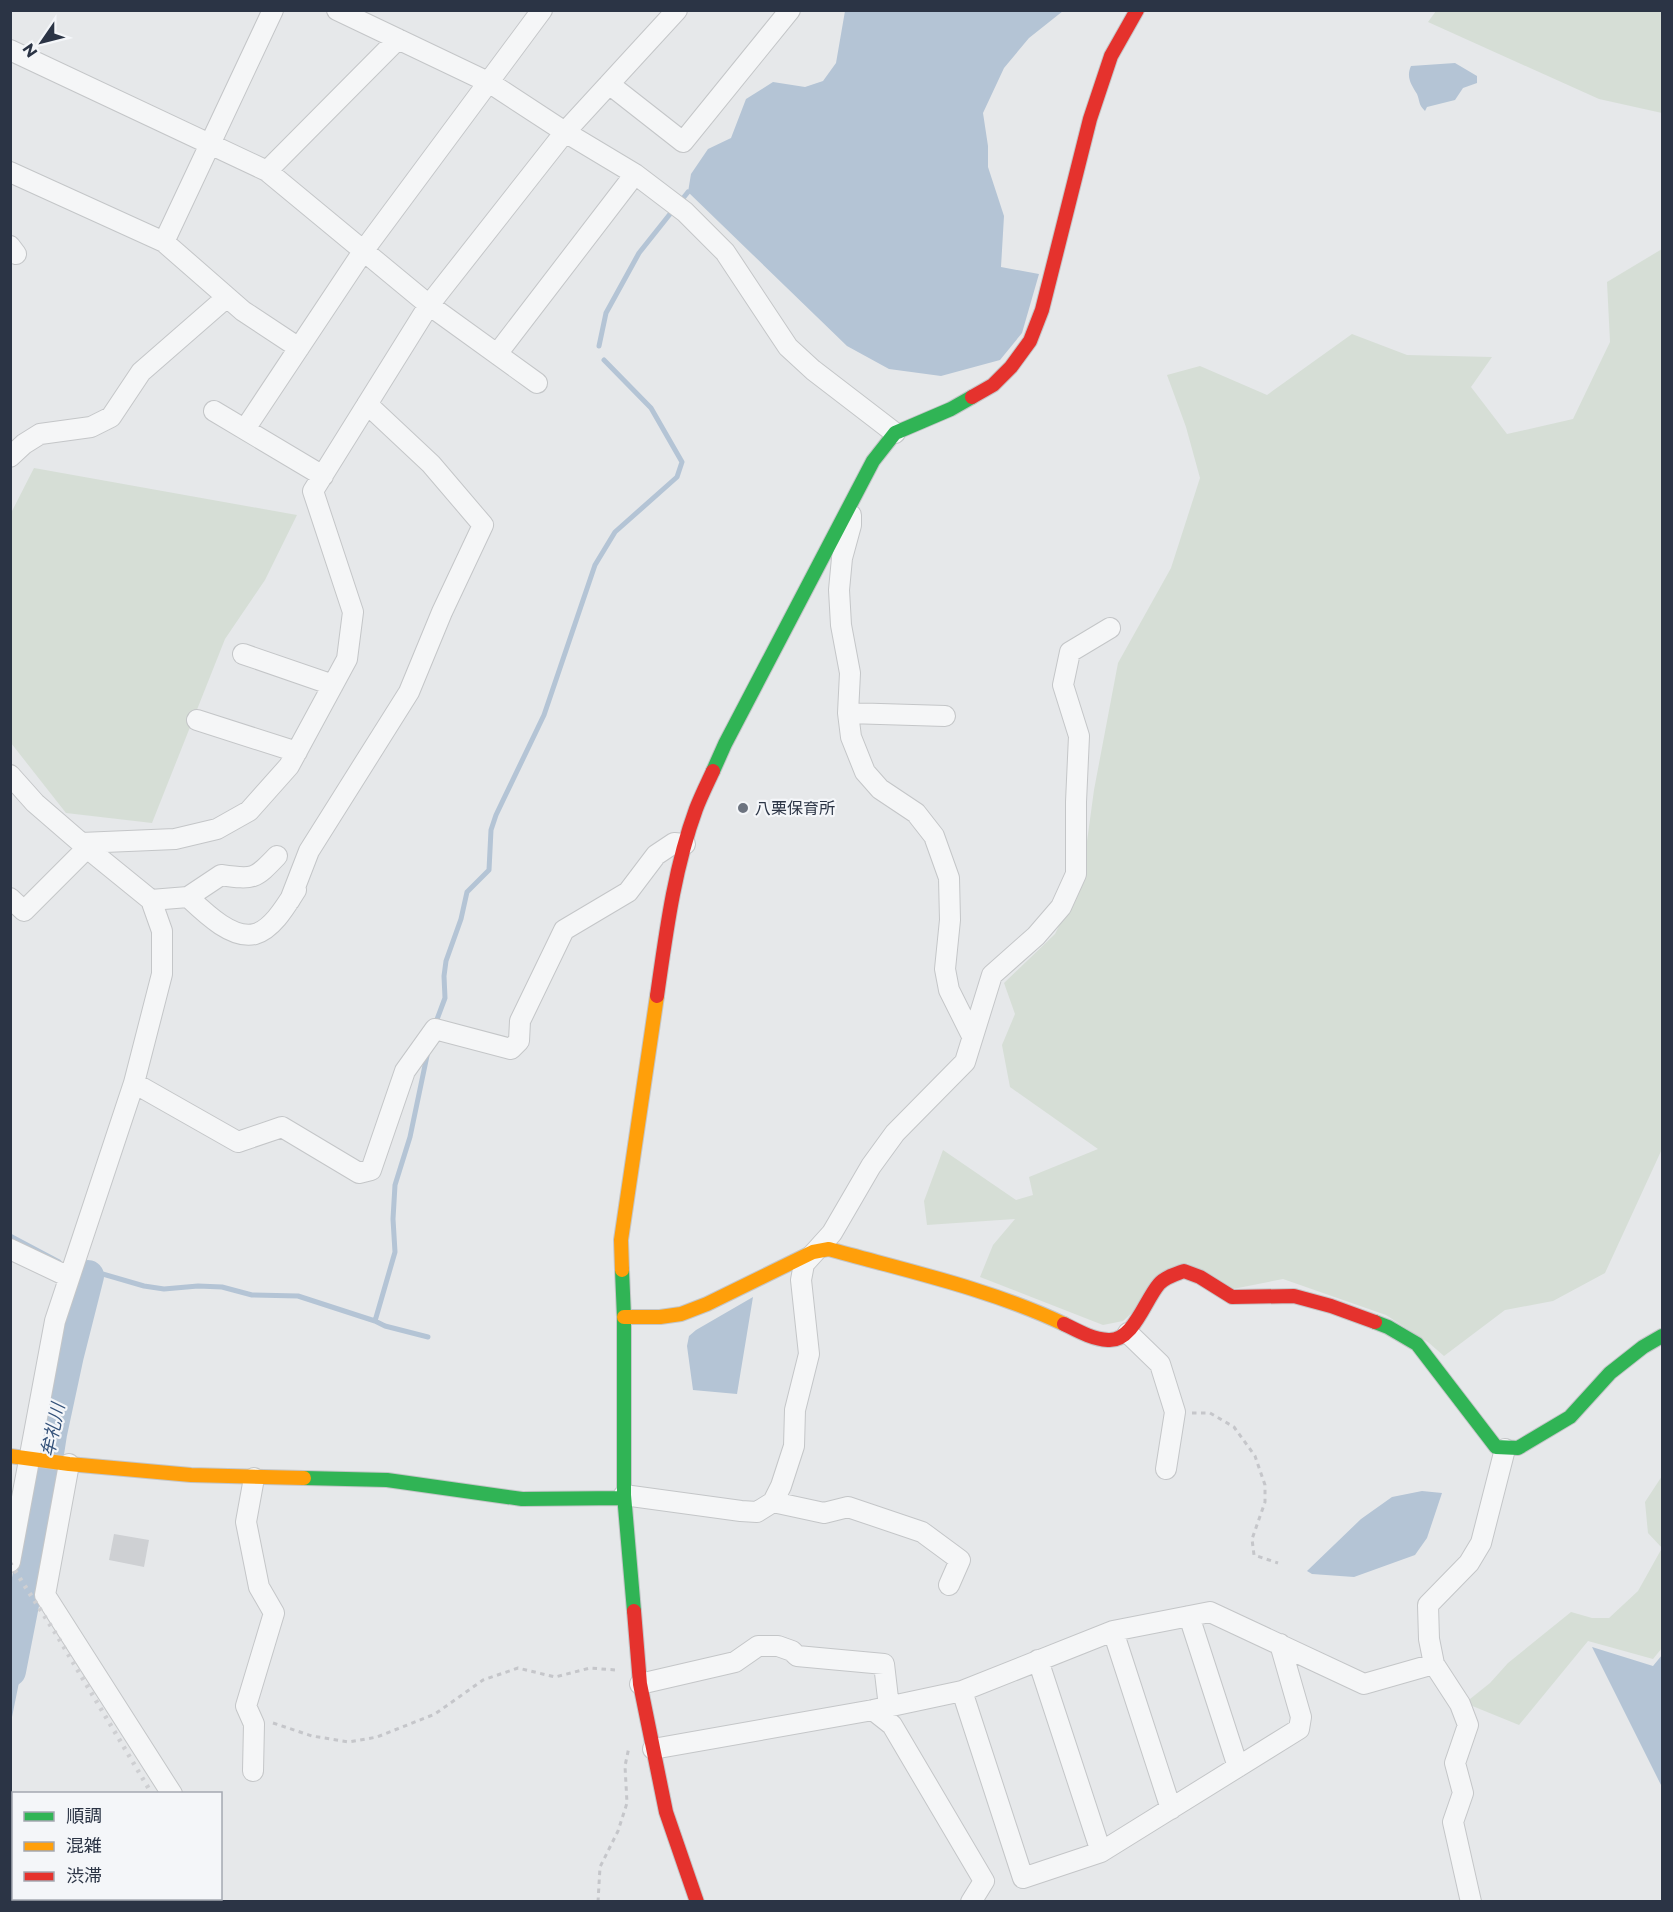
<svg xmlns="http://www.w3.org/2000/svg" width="1673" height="1912" font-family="Montserrat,'Noto Sans JP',sans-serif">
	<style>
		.green { fill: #d6ded6 }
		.water { fill: #b4c4d5 }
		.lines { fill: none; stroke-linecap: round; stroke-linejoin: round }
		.stream { stroke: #b4c4d5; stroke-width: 5 }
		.river { stroke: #b4c4d5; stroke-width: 32 }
		.building { fill: #ced0d3 }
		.street-casing { stroke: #c4c6c8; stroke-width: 22 }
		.fast-casing { stroke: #c4c6c8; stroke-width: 16 }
		.slow-casing { stroke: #c4c6c8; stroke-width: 16 }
		.jam-casing { stroke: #c4c6c8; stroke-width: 16 }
		.path { stroke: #c5c6ca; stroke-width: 3; stroke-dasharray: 4.5 4.5; stroke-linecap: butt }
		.street { stroke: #f5f6f7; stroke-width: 20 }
		.fast { stroke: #30b455; stroke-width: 14 }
		.slow { stroke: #ff9f0a; stroke-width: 14 }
		.jam { stroke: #e5322d; stroke-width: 14 }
		.rail { stroke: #cecfd2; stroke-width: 4.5; stroke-dasharray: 3 6; stroke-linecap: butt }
		.poi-dot { fill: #6c737f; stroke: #f4f6f9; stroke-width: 2 }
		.labels { text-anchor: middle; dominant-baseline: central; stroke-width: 4.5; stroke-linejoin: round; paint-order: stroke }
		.poi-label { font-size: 16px; fill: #2b3445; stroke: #f4f6f9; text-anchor: start }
		.water-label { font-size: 18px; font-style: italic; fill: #34527a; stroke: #f4f6f9 }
	</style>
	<rect width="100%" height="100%" fill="#e6e8ea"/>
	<path class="green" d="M 1436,11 L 1662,11 L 1662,113 L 1599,99 L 1428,22 Z
		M 1662,249 L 1662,1149 L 1605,1273 L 1553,1301 L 1505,1310 L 1444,1356 L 1429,1343 L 1386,1315 L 1283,1279 L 1233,1289 L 1187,1263 L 1123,1321 L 1103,1325 L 980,1277 L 993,1245 L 1015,1219 L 927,1225 L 924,1201 L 943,1150 L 1016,1200 L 1033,1195 L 1029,1177 L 1098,1149 L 1010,1087 L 1002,1045 L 1015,1014 L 1004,983 L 1055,934 L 1082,878 L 1094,790 L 1118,663 L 1171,568 L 1200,478 L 1186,427 L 1167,375 L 1200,366 L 1267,395 L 1352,334 L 1407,355 L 1492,357 L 1471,387 L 1507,434 L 1573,419 L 1610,342 L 1607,282 Z
		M 34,468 L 297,515 L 265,580 L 225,639 L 152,823 L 66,813 L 11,743 L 10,515 Z
		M 1662,1476 L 1662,1648 L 1653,1659 L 1588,1641 L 1519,1725 L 1465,1703 L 1490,1683 L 1508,1663 L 1571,1612 L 1592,1618 L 1609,1618 L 1638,1591 L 1662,1548 L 1648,1533 L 1645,1502 Z"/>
	<path class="water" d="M 845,11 L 1063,11 L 1029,38 L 1004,68 L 983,113 L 988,146 L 988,167 L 1004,216 L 1001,267 L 1039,274 L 1022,333 L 1000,360 L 941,376 L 889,369 L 847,346 L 688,192 L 691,174 L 708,149 L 731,138 L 746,99 L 773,82 L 805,87 L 823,81 L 836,63 Z
		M 1455,63 L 1477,76 L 1477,83 L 1463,88 L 1455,100 L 1427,107 L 1425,111 C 1418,104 1420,101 1417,94 C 1411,84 1406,77 1411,66 Z
		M 753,1297 L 737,1394 L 693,1390 L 687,1346 L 689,1336 L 696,1330 Z
		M 1422,1491 L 1442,1493 L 1427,1538 L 1415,1555 L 1354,1577 L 1312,1574 L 1307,1571 L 1361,1519 L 1392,1497 Z
		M 17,1559 L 38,1576 L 31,1623 L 11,1722 L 10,1589 Z
		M 1592,1647 L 1653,1666 L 1662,1655 L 1662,1787 Z"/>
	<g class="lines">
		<path class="stream" d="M 680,202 L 688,192
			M 599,346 L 606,313 L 639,253 L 674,209
			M 436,1022 L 445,998 L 444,976 L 446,961 L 461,919 L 467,892 L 489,870 L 491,830 L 496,815 L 544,715 L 595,565 L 615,532 L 677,477 L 682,462 L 651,408 L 604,360
			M 10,1236 L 59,1262
			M 76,1270 L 88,1276 L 96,1272 L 144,1286 L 164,1289 L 198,1286 L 222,1287 L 252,1295 L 298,1296 L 375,1321 L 385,1326 L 428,1337
			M 375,1321 L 395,1252 L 393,1219 L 395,1185 L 410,1137 L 428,1051"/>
		<path class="river" d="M 10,1671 L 30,1569 L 51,1434 L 68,1355 L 88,1276"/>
	</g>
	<path class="building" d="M 114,1534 L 149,1540 L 144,1567 L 109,1560 Z"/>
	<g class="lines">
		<defs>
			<path id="street" d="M 337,10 L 490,83 L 565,132 L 635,174 L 685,212 L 725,252 L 788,347 L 813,370 L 895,433
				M 10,50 L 267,171 L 429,305 L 537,383
				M 609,84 L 683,142 L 790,10
				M 267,171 L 398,39
				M 10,172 L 164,242 L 243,311 L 299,348
				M 164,242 L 273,10
				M 10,246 L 16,254
				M 497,354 L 635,174
				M 214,411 L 323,476
				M 245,429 L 364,250 L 542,10
				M 10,457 L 24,444 L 40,434 L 91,427 L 111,417 L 141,372 L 227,297
				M 851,515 L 851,525 L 842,558 L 839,590 L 841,625 L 850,673 L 848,713 L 851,737 L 865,772 L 880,789 L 916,813 L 934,836 L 949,878 L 950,920 L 945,969 L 949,990 L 972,1036
				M 243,654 L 333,685
				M 848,713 L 945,716
				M 197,720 L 297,752
				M 10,775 L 35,803 L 87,848 L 151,900 L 162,931 L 162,974 L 134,1083 L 55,1321 L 10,1562
				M 81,843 L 175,839 L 217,829 L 249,811 L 289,766 L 347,659 L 353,612 L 313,491 L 429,305 L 565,132 L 677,10
				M 188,897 C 204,912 232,940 255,934 C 273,929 287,904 296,890
				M 10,898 L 24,911 L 87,848
				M 151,900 L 188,897 L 221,875 C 254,880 255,879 277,856
				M 290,900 L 309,851 L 409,692 L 442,612 L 483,525 L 431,464 L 367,404
				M 134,1083 L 238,1142 L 282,1127 L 359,1173 L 371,1170 L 405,1071 L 435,1029 L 511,1049 L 519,1041 L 520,1021 L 564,930 L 628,892 L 656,855 L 674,843 L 685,844
				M 10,1249 L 69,1277
				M 1128,1333 L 1160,1364 L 1175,1412 L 1166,1469
				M 69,1464 L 45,1595 L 172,1794
				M 624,1495 L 741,1511 L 757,1512 L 773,1502 L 781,1486 L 794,1446 L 795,1410 L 809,1354 L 801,1280 L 804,1264 L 832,1233 L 871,1166 L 895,1133 L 965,1062 L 992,975 L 1036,936 L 1061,907 L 1076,874 L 1076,802 L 1079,736 L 1063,685 L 1070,652 L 1110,628
				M 773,1502 L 824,1513 L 848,1507 L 922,1532 L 960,1560 L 949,1585
				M 1189,1616 L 1238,1767
				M 1113,1631 L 1171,1809
				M 1038,1660 L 1101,1852
				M 640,1684 L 735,1662 L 758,1646 L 778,1646 L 792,1651 L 797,1656 L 884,1664 L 889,1707
				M 962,1691 L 1023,1878 L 1101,1852 L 1299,1729 L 1301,1717 L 1280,1644
				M 873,1710 L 892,1725 L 984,1881 L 971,1902
				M 653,1749 L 873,1710 L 962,1691 L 1113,1631 L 1210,1612 L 1364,1684 L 1434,1664
				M 253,1771 L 254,1724 L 246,1706 L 274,1613 L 259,1587 L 246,1522 L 254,1478
				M 10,1870 L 14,1869
				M 1471,1902 L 1453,1822 L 1463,1793 L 1455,1763 L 1468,1725 L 1460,1704 L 1434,1664 L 1429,1639 L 1428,1605 L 1469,1563 L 1481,1543 L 1505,1449"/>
			<path id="fast" d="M 713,771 L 725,744 L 873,461 L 895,433 L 951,409 L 972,397
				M 622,1270 L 624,1317 L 624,1495 L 634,1611
				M 1375,1322 L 1388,1327 L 1417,1344 L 1496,1447 L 1518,1448 L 1570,1417 L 1610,1373 L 1643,1347 L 1662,1336
				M 304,1478 L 387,1480 L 522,1499 L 624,1498"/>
			<path id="slow" d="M 622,1270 L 621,1240 L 657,996
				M 624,1317 L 660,1317 L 681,1314 L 707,1304 L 813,1252 L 829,1249 C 908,1271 990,1289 1064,1324
				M 10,1456 L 69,1464 L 191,1475 L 304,1478"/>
			<path id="jam" d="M 972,397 L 993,385 L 1011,367 L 1030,341 L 1042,310 L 1090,119 L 1111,56 L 1137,10
				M 657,996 C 666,933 674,869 696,809 C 701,796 707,784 713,771
				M 1064,1324 C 1078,1331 1092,1339 1108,1340 C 1133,1342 1145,1300 1159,1284 C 1165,1277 1176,1274 1184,1271 L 1200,1277 L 1232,1297 L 1294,1296 L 1331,1306 L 1375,1322
				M 634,1611 L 640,1684 L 666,1812 L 697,1902"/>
		</defs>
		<use href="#street" class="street-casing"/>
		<use href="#fast" class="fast-casing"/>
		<use href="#slow" class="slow-casing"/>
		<use href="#jam" class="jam-casing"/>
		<path class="path" d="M 1192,1413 L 1210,1413 L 1234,1427 L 1255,1456 L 1265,1485 L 1265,1502 L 1252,1539 L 1254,1555 L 1278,1563
			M 273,1723 L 312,1736 L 349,1742 L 377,1737 L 435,1714 L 483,1680 L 518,1668 L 555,1677 L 590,1668 L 616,1670
			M 598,1902 L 600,1867 L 618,1831 L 627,1803 L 625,1766 L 629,1747
			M 1661,1902 L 1662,1901"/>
		<use href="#street" class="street"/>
		<use href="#fast" class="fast"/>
		<use href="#slow" class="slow"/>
		<use href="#jam" class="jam"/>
		<path class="rail" d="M 10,1563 L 56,1634 L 152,1794
			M 215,1898 L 217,1902"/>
	</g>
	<circle class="poi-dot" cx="743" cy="808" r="6"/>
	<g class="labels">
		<g class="poi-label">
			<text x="755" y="808">八栗保育所</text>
		</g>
		<g class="water-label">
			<text transform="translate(53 1430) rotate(-78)">牟礼川</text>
		</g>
	</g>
	<rect width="1673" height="1912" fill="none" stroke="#2b3445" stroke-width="24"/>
	<rect x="12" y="1792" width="210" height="108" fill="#f4f6f9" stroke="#a4a8b1" stroke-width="1.5"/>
	<rect x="24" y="1812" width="30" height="9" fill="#30b455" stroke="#a4a8b1" stroke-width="1.5"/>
	<text x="66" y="1822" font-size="18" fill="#2b3445">順調</text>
	<rect x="24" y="1842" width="30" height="9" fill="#ff9f0a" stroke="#a4a8b1" stroke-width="1.5"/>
	<text x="66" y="1852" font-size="18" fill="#2b3445">混雑</text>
	<rect x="24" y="1872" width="30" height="9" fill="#e5322d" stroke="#a4a8b1" stroke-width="1.5"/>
	<text x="66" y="1882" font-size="18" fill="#2b3445">渋滞</text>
	<g transform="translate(42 42) rotate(235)" stroke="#f4f6f9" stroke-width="4.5" paint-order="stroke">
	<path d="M0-4.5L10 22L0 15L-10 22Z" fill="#2b3445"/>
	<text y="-9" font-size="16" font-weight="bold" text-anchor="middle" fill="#2b3445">N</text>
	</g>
</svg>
